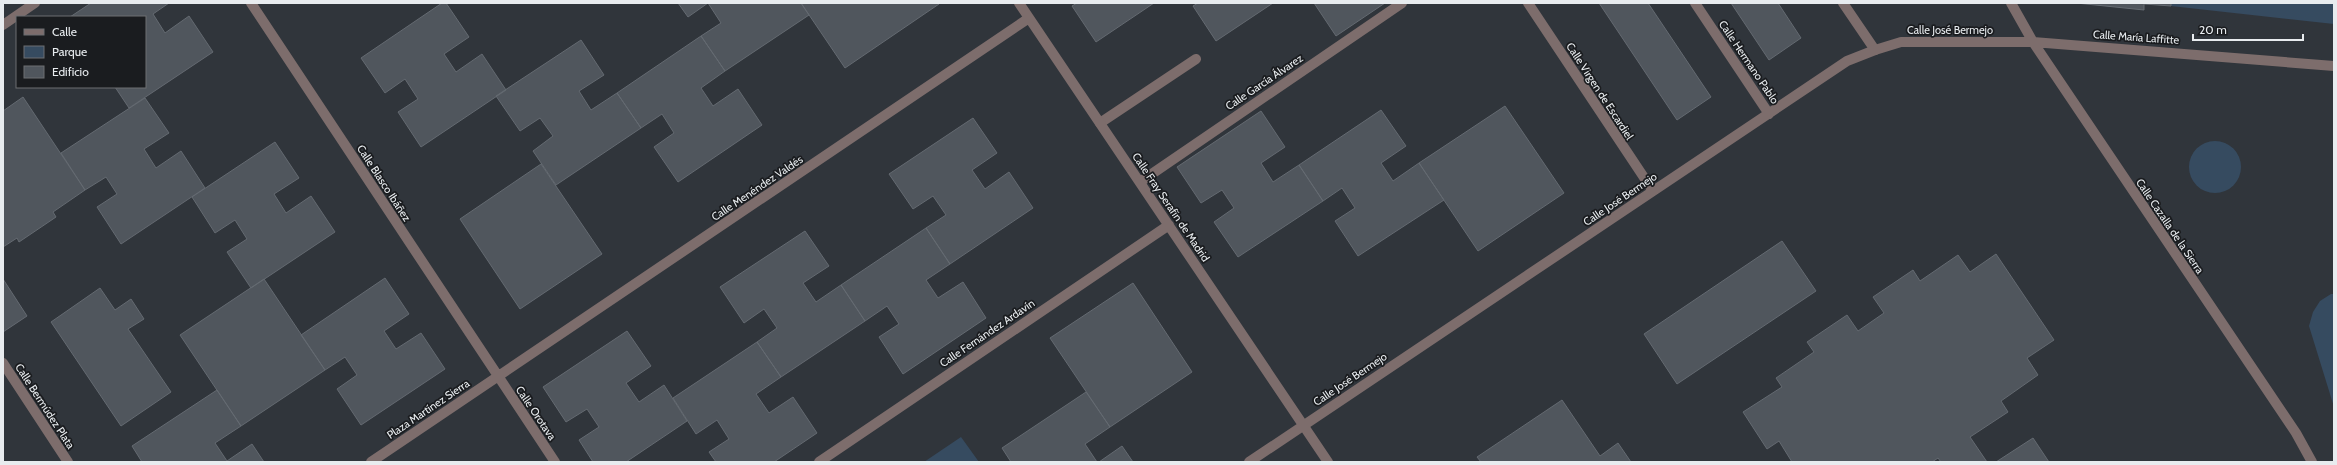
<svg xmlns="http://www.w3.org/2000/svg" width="2337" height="465" font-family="Cabin,sans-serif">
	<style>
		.green { fill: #364b60 }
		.building { fill: #50565d; stroke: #646a71 }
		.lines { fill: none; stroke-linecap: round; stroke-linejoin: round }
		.lane { stroke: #7d6d6c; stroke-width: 10 }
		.street { stroke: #7d6d6c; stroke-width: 10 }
		.labels { text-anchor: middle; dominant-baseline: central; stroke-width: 3.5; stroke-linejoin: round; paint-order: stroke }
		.street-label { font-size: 11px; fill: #e8ecef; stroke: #1a1c1f }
	</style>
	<rect width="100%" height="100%" fill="#30353b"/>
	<path class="green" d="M 2171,3 L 2334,3 L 2334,24 L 2171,6 Z
		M2189 167a26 26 0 1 1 52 0a26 26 0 1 1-52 0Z
		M 2331,294 L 2334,294 L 2334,407 L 2309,326 L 2313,312 L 2320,301 Z
		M 961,437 L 979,462 L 924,462 Z"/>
	<path class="building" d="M 91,3 L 169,3 L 153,14 L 165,33 L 189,16 L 213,52 L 129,108 L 115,87 L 145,87 L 145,17 L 70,17 Z
		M 442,3 L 446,3 L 469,37 L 444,54 L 456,72 L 482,54 L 506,90 L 421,147 L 398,112 L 418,99 L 405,79 L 385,93 L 361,58 Z
		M 678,3 L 801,3 L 809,15 L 725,71 L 701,36 L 721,23 L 708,3 L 688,17 Z
		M 801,3 L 938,3 L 939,4 L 845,68 Z
		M 1077,3 L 1154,3 L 1096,42 L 1072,6 Z
		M 1198,3 L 1273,3 L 1216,41 L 1193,6 Z
		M 1314,3 L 1385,3 L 1336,36 Z
		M 1599,3 L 1648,3 L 1711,97 L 1677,120 Z
		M 1731,3 L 1778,3 L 1801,38 L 1769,60 Z
		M 2076,3 L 2171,3 L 2171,6 L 2144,4 L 2144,10 Z
		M 701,36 L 725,71 L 701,88 L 713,106 L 738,89 L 762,125 L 678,182 L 654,147 L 674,133 L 662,114 L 641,128 L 617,93 Z
		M 581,40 L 604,75 L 579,91 L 591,110 L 617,93 L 641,128 L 556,185 L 533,151 L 553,136 L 540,118 L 520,131 L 496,96 Z
		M 23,97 L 85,190 L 53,212 L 56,217 L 19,242 L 17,238 L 3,247 L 3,111 Z
		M 145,98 L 169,133 L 144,149 L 156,168 L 181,151 L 205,188 L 121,244 L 97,207 L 117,194 L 106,177 L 85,190 L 61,153 Z
		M 1505,106 L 1564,193 L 1478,251 L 1419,163 Z
		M 1381,110 L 1406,146 L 1381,163 L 1393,181 L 1419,163 L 1444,200 L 1358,256 L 1335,221 L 1355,208 L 1342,188 L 1323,201 L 1299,165 Z
		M 1261,111 L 1285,147 L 1261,163 L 1273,182 L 1299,165 L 1323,201 L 1238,257 L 1214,222 L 1234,208 L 1222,190 L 1201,203 L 1177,167 Z
		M 973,118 L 997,153 L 972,170 L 985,189 L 1009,172 L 1033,208 L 950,264 L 926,228 L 946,215 L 933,196 L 913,209 L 889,174 Z
		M 275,142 L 299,178 L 274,194 L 286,213 L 311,196 L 335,232 L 251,288 L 227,252 L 247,239 L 235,220 L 215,233 L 192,197 Z
		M 541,164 L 602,254 L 520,309 L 460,219 Z
		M 926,228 L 950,264 L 926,280 L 938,298 L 963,282 L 986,318 L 903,374 L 879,337 L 899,324 L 887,306 L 865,321 L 841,285 Z
		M 805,231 L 829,266 L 803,283 L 816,302 L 841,285 L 865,321 L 781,377 L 757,342 L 777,328 L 764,309 L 744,323 L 720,287 Z
		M 1782,241 L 1816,291 L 1677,384 L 1644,334 Z
		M 1996,254 L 2054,340 L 2027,358 L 2038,375 L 2001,401 L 2008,412 L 1970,437 L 1987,462 L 1941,462 L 1938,458 L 1932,462 L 1792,462 L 1779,441 L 1767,449 L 1743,412 L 1782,387 L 1776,378 L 1814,352 L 1807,342 L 1847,315 L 1858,331 L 1884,313 L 1873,297 L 1913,270 L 1920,281 L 1958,255 L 1970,272 Z
		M 385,278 L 409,314 L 384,331 L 396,349 L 421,333 L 445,369 L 361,425 L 337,389 L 357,375 L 345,357 L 325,370 L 301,335 Z
		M 3,279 L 27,316 L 3,332 Z
		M 264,279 L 325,370 L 241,426 L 180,335 Z
		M 1133,283 L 1192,372 L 1110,427 L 1050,338 Z
		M 100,288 L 115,310 L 131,299 L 144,319 L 128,329 L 171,392 L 121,426 L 51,322 Z
		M 627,331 L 651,366 L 626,383 L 639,402 L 664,385 L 687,421 L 626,462 L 593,462 L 579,440 L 599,427 L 587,409 L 566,422 L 543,387 Z
		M 757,342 L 781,377 L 756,394 L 769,413 L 793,397 L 817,433 L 774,462 L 716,462 L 709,452 L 729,439 L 717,420 L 696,434 L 673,398 Z
		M 217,390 L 241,426 L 215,443 L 227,461 L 252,444 L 264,462 L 142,462 L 132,446 Z
		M 1086,392 L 1110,427 L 1085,444 L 1097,462 L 1011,462 L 1002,448 Z
		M 1562,400 L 1600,456 L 1618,443 L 1631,462 L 1481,462 L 1477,457 Z
		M 2033,438 L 2049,462 L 1996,462 Z
		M 1122,446 L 1133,462 L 1099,462 Z"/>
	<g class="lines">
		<path class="lane" d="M 1843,3 L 1875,50
			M 1100,123 L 1196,59"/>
		<path class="street" d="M 251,3 L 555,462
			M 1019,3 L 1328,462
			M 1528,3 L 1653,191
			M 1695,3 L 1769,114
			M 2011,3 L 2033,42 L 2296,433 L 2312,462
			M 3,25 L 35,3
			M 1140,182 L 1402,3
			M 3,363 L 68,462
			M 371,462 L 1029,18
			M 819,462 L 1169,225
			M 1249,462 L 1847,61 L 1875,50 L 1901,42 L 2033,42 L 2334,66"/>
	</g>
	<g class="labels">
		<g class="street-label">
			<text x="1950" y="30">Calle José Bermejo</text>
			<text transform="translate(2136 37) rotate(4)">Calle María Laffitte</text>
			<text transform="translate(1749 62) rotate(56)">Calle Hermano Pablo</text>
			<text transform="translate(1264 82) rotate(-34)">Calle García Álvarez</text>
			<text transform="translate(1600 91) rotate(57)">Calle Virgen de Escardiel</text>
			<text transform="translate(384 183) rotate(57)">Calle Blasco Ibáñez</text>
			<text transform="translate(757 188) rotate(-34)">Calle Menéndez Valdés</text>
			<text transform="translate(1620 199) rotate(-34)">Calle José Bermejo</text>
			<text transform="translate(1171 207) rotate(56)">Calle Fray Serafín de Madrid</text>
			<text transform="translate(2170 226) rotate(56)">Calle Cazalla de la Sierra</text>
			<text transform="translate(987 333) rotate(-34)">Calle Fernández Ardavín</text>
			<text transform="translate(1350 379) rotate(-34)">Calle José Bermejo</text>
			<text transform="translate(45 406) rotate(57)">Calle Bermúdez Plata</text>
			<text transform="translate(428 409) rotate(-34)">Plaza Martínez Sierra</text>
			<text transform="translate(536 413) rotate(56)">Calle Orotava</text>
		</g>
	</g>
	<rect width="2337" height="465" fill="none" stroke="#e8ecef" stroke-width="8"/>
	<rect x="16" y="16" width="130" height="72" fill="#1a1c1f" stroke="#6c6f72"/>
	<rect x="24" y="29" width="20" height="6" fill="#7d6d6c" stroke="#6c6f72"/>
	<text x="52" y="36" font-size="12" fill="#e8ecef">Calle</text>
	<rect x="24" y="46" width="20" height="12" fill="#364b60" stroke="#6c6f72"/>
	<text x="52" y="56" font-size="12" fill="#e8ecef">Parque</text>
	<rect x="24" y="66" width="20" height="12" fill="#50565d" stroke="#6c6f72"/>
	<text x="52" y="76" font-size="12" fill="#e8ecef">Edificio</text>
	<path d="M2193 34v6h110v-6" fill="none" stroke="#e8ecef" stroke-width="2"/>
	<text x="2199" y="34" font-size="12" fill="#e8ecef" stroke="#1a1c1f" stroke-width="3" paint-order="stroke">20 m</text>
</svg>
